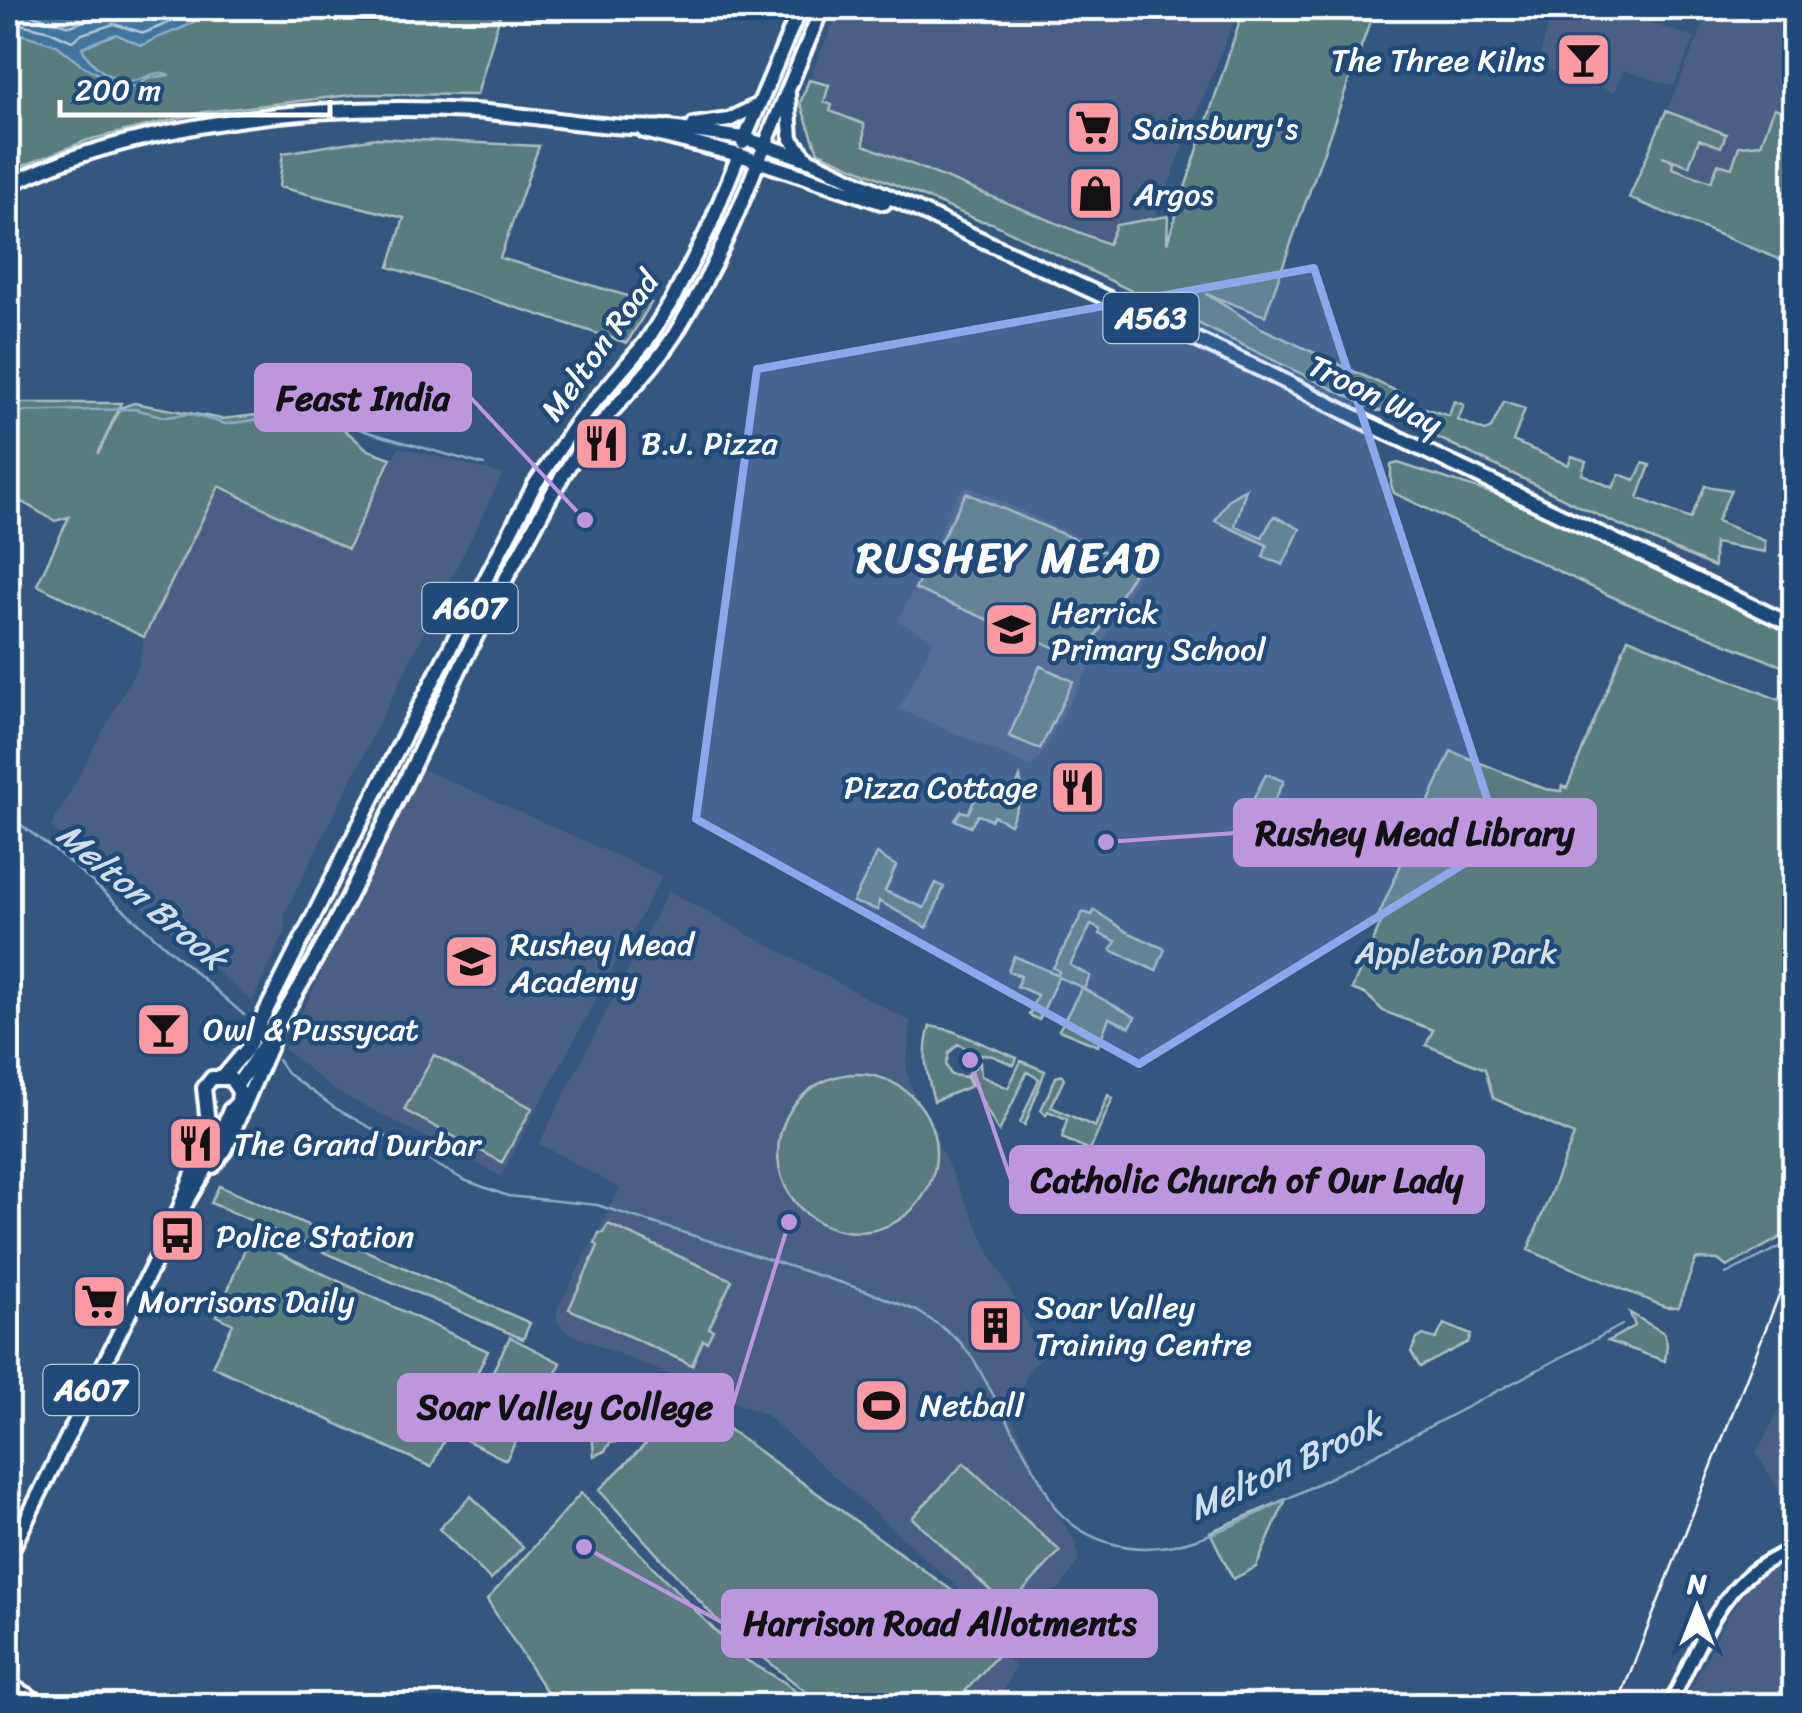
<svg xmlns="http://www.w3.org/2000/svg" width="1802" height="1713" font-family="Sriracha,sans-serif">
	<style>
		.built { fill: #486184 }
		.green { fill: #5a7b7f; stroke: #acbdbf; stroke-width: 2.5 }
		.water { fill: #42749e; stroke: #8eacc5; stroke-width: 2.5 }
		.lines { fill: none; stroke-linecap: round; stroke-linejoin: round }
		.shore { stroke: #b3c7d8; stroke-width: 2.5 }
		.stream { stroke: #8eacc5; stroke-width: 2.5 }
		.tertiary-casing { stroke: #fff; stroke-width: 18 }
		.primary-casing { stroke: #fff; stroke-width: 20 }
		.trunk-casing { stroke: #fff; stroke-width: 20 }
		.tertiary { stroke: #1f4a7a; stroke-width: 10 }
		.primary { stroke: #1f4a7a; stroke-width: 12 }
		.trunk { stroke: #1f4a7a; stroke-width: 12 }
		.rail { stroke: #fff; stroke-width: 2.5 }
		.marked { fill: #8ea6ec; fill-opacity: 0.2; stroke: #8ea6ec; stroke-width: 8; stroke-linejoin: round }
		.labels { text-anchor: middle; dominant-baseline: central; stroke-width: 9; stroke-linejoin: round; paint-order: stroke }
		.shield { fill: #1f4a7a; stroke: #bcc9d7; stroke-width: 2.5 }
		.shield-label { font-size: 30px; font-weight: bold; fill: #fff }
		.poi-label { font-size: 32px; fill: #fff; stroke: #1f4a7a; text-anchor: start }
		.street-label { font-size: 32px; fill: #fff; stroke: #1f4a7a }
		.park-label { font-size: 32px; fill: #d6dedf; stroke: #1f4a7a }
		.water-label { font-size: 35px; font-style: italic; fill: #d0dce7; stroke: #1f4a7a }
		.district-label { font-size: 42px; font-weight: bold; letter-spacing: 2.5px; fill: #fff; stroke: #1f4a7a }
		.leader { fill: none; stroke: #bd96df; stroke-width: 4 }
		.callout-dot { fill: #bd96df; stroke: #1f4a7a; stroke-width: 4 }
		.callout { fill: #bd96df; stroke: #bd96df; stroke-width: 4 }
		.callout-label { font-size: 35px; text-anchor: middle; font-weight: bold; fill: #111 }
	</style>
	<rect width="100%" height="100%" fill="#35567e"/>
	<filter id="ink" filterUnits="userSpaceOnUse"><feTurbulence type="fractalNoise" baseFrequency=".01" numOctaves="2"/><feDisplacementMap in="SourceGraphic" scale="20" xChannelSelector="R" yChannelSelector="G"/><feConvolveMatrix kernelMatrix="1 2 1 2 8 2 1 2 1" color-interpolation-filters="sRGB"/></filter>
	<g filter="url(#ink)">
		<path class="built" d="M 839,8 L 1239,8 L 1139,258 L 811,138 L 800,103 Z
			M 1553,8 L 1607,8 L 1695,38 L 1674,86 L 1623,70 L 1615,92 L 1537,66 Z
			M 1711,8 L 1787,8 L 1794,10 L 1794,245 L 1788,262 L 1629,198 Z
			M 399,447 L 503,474 L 284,915 L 286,930 L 252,1002 L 51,827 L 139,664 L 144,637 L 219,486 L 347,549 Z
			M 966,488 L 972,488 L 1143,567 L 1040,758 L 1030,766 L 899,709 L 934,640 L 898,621 L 959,492 Z
			M 421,768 L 662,876 L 501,1176 L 332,1089 L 284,1049 Z
			M 668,891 L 911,1022 L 906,1066 L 910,1085 L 992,1257 L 1044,1355 L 1027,1373 L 1012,1417 L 1061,1520 L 1075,1540 L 1079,1560 L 1061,1588 L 1026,1603 L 1005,1618 L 986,1613 L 766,1415 L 566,1332 L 556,1320 L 558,1308 L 620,1188 L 539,1144 Z
			M 1794,1383 L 1794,1514 L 1756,1453 Z
			M 1794,1555 L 1794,1705 L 1700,1705 L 1687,1698 L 1728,1615 L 1752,1582 Z
			M 1000,1652 L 1015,1666 L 1003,1692 L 1028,1705 L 953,1706 Z"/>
		<path class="green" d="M 8,8 L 502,8 L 477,95 L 360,94 L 204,112 L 88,140 L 8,172 Z
			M 1244,8 L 1375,8 L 1265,316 L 1206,294 L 1261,328 L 1403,394 L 1394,410 L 1378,411 L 992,223 L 978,220 L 818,152 L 800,103 L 809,80 L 829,85 L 824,102 L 832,105 L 830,111 L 864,124 L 864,145 L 1108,244 L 1116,225 L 1168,216 L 1167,243 Z
			M 1774,108 L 1792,114 L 1794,110 L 1794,265 L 1629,198 L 1666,111 L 1726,134 L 1721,147 L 1699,139 L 1689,166 L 1662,156 L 1673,162 L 1672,168 L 1711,182 L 1718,164 L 1732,168 L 1739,146 L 1761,144 Z
			M 376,138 L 539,146 L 500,258 L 651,303 L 627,343 L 389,267 L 404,218 L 279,187 L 283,153 Z
			M 8,334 L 19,403 L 121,403 L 98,454 L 120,408 L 134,403 L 222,419 L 291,411 L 332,419 L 368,450 L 391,458 L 348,549 L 219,486 L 144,637 L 37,585 L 69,517 L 55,521 L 8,494 Z
			M 1454,401 L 1464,405 L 1458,420 L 1485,431 L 1491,428 L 1504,402 L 1525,409 L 1513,441 L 1568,465 L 1572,456 L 1586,461 L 1582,474 L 1613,488 L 1619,474 L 1635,480 L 1643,463 L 1650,465 L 1638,498 L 1690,519 L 1705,486 L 1731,490 L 1717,521 L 1765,541 L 1765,552 L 1714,543 L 1714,567 L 1604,518 L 1418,428 L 1425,408 L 1449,416 Z
			M 1398,463 L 1540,509 L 1794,629 L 1794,671 L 1621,601 L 1394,493 L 1391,485 L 1391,465 Z
			M 1246,489 L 1235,526 L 1262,537 L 1274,516 L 1300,529 L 1283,565 L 1263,557 L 1267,545 L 1215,521 L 1229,499 Z
			M 966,493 L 1138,566 L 1082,659 L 915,589 Z
			M 1628,638 L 1779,700 L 1789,683 L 1794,686 L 1794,1225 L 1792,1231 L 1727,1267 L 1718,1260 L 1696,1259 L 1678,1307 L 1665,1307 L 1528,1250 L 1574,1135 L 1493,1098 L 1485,1069 L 1426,1045 L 1433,1030 L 1383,1011 L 1367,995 L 1352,989 L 1381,923 L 1377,919 L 1451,751 L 1545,789 L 1561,791 L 1562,786 L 1567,788 Z
			M 1040,666 L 1073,681 L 1040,749 L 1009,736 Z
			M 1266,774 L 1284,781 L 1258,834 L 1241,824 Z
			M 1020,777 L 1023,793 L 1010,824 L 994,816 L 991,820 L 978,815 L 970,827 L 955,820 L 961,811 L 968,813 L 977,795 L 972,792 L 975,786 L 1010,802 Z
			M 877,854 L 896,866 L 885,891 L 924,908 L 936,883 L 944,887 L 927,928 L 879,901 L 878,910 L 853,902 Z
			M 1094,910 L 1127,932 L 1165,949 L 1156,971 L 1111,950 L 1116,941 L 1100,934 L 1101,930 L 1091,925 L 1070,965 L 1090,976 L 1084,989 L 1135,1017 L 1130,1027 L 1109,1018 L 1098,1046 L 1059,1030 L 1082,987 L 1058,977 L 1039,1020 L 1029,1015 L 1037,995 L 1017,986 L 1021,976 L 1008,971 L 1014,956 L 1058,975 L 1059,971 L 1053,968 L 1083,912 L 1092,915 Z
			M 930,1026 L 950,1030 L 1017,1058 L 1014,1065 L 993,1056 L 977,1054 L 958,1044 L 949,1053 L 946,1065 L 951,1075 L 967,1077 L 971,1086 L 934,1101 C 926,1073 922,1054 930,1026 Z
			M 434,1055 L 532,1108 L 502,1162 L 404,1110 Z
			M 1021,1061 L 1045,1071 L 1025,1125 L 1020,1123 L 1039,1079 L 1027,1072 L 999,1132 L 967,1074 L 980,1063 L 981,1076 L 1008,1088 Z
			M778 1153a79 79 0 1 1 158 0a79 79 0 1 1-158 0Z
			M 1062,1075 L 1064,1079 L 1051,1107 L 1095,1127 L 1108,1095 L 1113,1098 L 1090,1150 L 1062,1138 L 1067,1119 L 1048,1111 L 1046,1115 L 1041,1110 L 1056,1077 Z
			M 219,1186 L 530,1323 L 523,1339 L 211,1203 Z
			M 608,1224 L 732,1280 L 709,1328 L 713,1330 L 707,1342 L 703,1340 L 692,1365 L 569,1309 L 598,1246 L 595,1243 L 599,1233 L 603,1233 Z
			M 249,1239 L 488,1351 L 431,1467 L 212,1366 L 233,1324 L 217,1316 Z
			M 1630,1313 L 1664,1333 L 1667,1344 L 1665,1361 L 1608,1341 L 1635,1326 Z
			M 1444,1324 L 1471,1335 L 1468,1342 L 1420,1367 L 1411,1352 L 1417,1339 L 1423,1335 L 1436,1339 Z
			M 510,1337 L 561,1363 L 537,1409 L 487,1383 Z
			M 481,1387 L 531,1412 L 506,1460 L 456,1435 Z
			M 643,1391 L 651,1394 L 651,1399 L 640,1427 L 626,1431 L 623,1441 L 610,1443 L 605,1451 L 594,1456 L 592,1432 L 607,1430 L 601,1422 L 605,1407 L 613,1406 L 623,1409 L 625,1399 L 637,1398 Z
			M 702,1410 L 997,1623 L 990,1635 L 1000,1652 L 953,1705 L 822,1705 L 716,1619 L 599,1490 L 676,1414 Z
			M 964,1463 L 1060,1551 L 1008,1607 L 912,1518 Z
			M 581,1493 L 741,1657 L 784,1682 L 813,1705 L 555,1705 L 487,1600 Z
			M 471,1496 L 523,1547 L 491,1580 L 439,1529 Z
			M 1286,1499 L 1256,1567 L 1233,1579 L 1210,1532 Z"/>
		<path class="water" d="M 8,8 L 206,8 C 192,31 166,31 145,44 L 140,45 L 116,34 L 82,47 C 88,63 113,84 132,81 C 147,79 154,69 170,75 L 149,78 L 136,87 L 120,86 L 80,64 L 57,45 L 8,30 Z"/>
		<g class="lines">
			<path class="shore" d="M 8,8 L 70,26 L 110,12 L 142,19 L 174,8
				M 8,21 L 50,31 L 72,41 L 82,34 L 114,24 L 144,33 L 180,18 L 195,8"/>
			<path class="stream" d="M 8,412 L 135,409 L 165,417 L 189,414 L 226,424 L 282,416 L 320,415 L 371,433 L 484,465
				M 8,815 L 66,859 L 244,1015
				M 278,1060 L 288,1074 L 335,1108 L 464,1180 L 508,1196 L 597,1205 L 867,1291 L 917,1311 L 942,1327 L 960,1342 L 974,1360 L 1056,1509 C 1085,1542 1130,1554 1174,1545 C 1228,1533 1279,1502 1329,1478 C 1427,1429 1524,1377 1622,1325
				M 1726,1274 L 1790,1242"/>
			<defs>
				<path id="tertiary" d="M 8,1683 L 48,1706
					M 1669,1706 C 1693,1661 1712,1603 1753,1571 C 1765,1562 1781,1555 1794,1547"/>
				<path id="primary" d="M 224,1076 L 247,1049 L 393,758 L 534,486 L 575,425 L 646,342 L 673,299 L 710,226 L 739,155
					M 237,1085 C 356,917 425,720 526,542 C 544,509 561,474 584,444 C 615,404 654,370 680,326 C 711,275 737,217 758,162
					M 213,1166 L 225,1150 L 271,1044
					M 8,1557 L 174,1223 L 209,1132 L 204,1088 L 212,1078 L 230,1078 L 239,1091 L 238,1102 L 230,1110 L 205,1171 L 174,1223"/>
				<path id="trunk" d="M 788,93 L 791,139 L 806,157
					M 694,125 L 729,120 L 756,106
					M 662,127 L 744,138 L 812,161 L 1262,370 L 1371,425 L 1794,626
					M 644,131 L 739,155 L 884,203
					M 743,143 L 800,8
					M 758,162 L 822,8
					M 8,185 C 31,175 54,164 78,156 C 204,116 340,104 471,111 C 535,114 606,131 669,127"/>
			</defs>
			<use href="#tertiary" class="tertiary-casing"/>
			<use href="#primary" class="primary-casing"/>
			<use href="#trunk" class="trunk-casing"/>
			<use href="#tertiary" class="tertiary"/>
			<use href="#primary" class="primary"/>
			<use href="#trunk" class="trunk"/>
			<path class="rail" d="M 1617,1706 L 1794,1257"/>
		</g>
	</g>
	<path class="marked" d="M 1314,268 L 1501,841 L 1139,1064 L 696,819 L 757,369 Z"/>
	<defs>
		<symbol id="bar-square" viewBox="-11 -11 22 22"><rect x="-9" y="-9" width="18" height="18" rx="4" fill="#ff9aa2" stroke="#1f4a7a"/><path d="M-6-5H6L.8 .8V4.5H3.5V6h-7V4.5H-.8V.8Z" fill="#111"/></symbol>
		<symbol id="supermarket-square" viewBox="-11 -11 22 22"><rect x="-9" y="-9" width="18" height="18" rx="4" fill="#ff9aa2" stroke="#1f4a7a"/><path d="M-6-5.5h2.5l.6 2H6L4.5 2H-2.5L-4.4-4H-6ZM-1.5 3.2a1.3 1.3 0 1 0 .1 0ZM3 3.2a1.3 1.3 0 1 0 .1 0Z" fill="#111"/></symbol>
		<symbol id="shop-square" viewBox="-11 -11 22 22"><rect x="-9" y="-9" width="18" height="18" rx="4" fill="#ff9aa2" stroke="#1f4a7a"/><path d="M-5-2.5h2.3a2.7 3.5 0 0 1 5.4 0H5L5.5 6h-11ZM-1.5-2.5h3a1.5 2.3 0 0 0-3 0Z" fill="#111"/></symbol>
		<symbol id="restaurant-square" viewBox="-11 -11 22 22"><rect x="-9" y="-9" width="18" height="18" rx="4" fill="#ff9aa2" stroke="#1f4a7a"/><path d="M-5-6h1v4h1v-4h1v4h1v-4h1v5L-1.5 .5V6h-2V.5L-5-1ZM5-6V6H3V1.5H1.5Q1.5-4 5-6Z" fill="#111"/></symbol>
		<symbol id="school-square" viewBox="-11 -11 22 22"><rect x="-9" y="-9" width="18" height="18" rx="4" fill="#ff9aa2" stroke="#1f4a7a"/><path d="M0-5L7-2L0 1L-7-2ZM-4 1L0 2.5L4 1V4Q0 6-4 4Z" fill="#111"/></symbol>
		<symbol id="bus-square" viewBox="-11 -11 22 22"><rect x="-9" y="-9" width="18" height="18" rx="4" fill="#ff9aa2" stroke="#1f4a7a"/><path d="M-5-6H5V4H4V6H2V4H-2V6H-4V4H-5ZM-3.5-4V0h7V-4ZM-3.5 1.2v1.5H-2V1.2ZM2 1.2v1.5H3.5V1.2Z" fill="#111"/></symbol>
		<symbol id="building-square" viewBox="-11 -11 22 22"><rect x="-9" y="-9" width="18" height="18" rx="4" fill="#ff9aa2" stroke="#1f4a7a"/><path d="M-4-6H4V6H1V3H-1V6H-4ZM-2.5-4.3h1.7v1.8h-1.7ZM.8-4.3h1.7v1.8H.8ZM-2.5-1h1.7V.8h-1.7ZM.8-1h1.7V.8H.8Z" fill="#111"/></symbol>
		<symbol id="stadium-square" viewBox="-11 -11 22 22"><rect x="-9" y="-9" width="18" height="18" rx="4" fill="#ff9aa2" stroke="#1f4a7a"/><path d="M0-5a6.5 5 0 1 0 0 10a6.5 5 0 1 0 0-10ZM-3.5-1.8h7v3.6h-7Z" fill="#111"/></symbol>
	</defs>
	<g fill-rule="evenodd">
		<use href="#bar-square" x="1552" y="28" width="63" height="63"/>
		<use href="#supermarket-square" x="1062" y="96" width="63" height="63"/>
		<use href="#shop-square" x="1064" y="162" width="63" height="63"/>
		<use href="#restaurant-square" x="570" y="412" width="63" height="63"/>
		<use href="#school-square" x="980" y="598" width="63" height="63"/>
		<use href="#restaurant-square" x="1046" y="756" width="63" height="63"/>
		<use href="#school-square" x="440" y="930" width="63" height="63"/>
		<use href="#bar-square" x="132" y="998" width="63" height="63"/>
		<use href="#restaurant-square" x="164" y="1112" width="63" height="63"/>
		<use href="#bus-square" x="146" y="1204" width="63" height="63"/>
		<use href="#supermarket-square" x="68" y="1270" width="63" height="63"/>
		<use href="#building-square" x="964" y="1294" width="63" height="63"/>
		<use href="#stadium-square" x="850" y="1374" width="63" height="63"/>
	</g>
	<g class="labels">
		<g class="shield">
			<rect x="1103.5" y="293" width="95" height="50" rx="8"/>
			<rect x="422.5" y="583" width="95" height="50" rx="8"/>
			<rect x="43.5" y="1365" width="95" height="50" rx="8"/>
		</g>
		<g class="shield-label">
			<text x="1151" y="318">A563</text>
			<text x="470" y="608">A607</text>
			<text x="91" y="1390">A607</text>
		</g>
		<g class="poi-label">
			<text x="1545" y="60" text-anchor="end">The Three Kilns</text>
			<text x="1132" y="128">Sainsbury's</text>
			<text x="1134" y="194">Argos</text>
			<text x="641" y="443">B.J. Pizza</text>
			<text x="1051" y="612">Herrick<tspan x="1051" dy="37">Primary School</tspan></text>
			<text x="1038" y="787" text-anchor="end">Pizza Cottage</text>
			<text x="510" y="944">Rushey Mead<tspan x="510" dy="37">Academy</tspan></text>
			<text x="203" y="1029">Owl &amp; Pussycat</text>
			<text x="234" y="1144">The Grand Durbar</text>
			<text x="216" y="1236">Police Station</text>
			<text x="138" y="1301">Morrisons Daily</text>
			<text x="1035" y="1307">Soar Valley<tspan x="1035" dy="37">Training Centre</tspan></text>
			<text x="920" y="1405">Netball</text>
		</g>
		<g class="street-label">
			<text transform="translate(600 346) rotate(-54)">Melton Road</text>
			<text transform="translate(1375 395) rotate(26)">Troon Way</text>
		</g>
		<g class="park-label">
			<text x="1456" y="952">Appleton Park</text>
		</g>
		<g class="water-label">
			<text transform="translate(142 896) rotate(40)">Melton Brook</text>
			<text transform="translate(1285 1466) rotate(-25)">Melton Brook</text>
		</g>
		<g class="district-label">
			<text x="1009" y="558">RUSHEY MEAD</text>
		</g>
	</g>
	<path class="leader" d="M585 520L470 397M1106 842L1235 833M970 1060L1011 1180M789 1222L732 1407M584 1547L723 1623"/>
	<g class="callout-dot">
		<circle cx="585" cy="520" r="10"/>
		<circle cx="1106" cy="842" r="10"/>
		<circle cx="970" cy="1060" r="10"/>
		<circle cx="789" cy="1222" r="10"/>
		<circle cx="584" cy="1547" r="10"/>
	</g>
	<g class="callout">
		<rect x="256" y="365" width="214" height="65" rx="10"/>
		<rect x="1235" y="800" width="360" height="65" rx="10"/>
		<rect x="1011" y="1147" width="472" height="65" rx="10"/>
		<rect x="399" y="1375" width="333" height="65" rx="10"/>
		<rect x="723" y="1591" width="433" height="65" rx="10"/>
	</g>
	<g class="callout-label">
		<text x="363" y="410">Feast India</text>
		<text x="1415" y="845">Rushey Mead Library</text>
		<text x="1247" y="1192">Catholic Church of Our Lady</text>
		<text x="565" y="1419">Soar Valley College</text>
		<text x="940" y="1635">Harrison Road Allotments</text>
	</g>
	<rect width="1802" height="1713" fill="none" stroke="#1f4a7a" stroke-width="40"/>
	<rect x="20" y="20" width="1762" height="1673" fill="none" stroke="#fff" stroke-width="4" filter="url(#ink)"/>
	<g transform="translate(1697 1608)" stroke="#1f4a7a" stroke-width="8" paint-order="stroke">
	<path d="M0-8L18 38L0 25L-18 38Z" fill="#ffffff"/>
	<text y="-15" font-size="28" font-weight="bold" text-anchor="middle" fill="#ffffff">N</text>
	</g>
	<path d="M60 100v15h270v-15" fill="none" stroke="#ffffff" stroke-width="5"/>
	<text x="75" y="100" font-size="30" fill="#ffffff" stroke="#1f4a7a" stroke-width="8" paint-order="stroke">200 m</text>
</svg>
